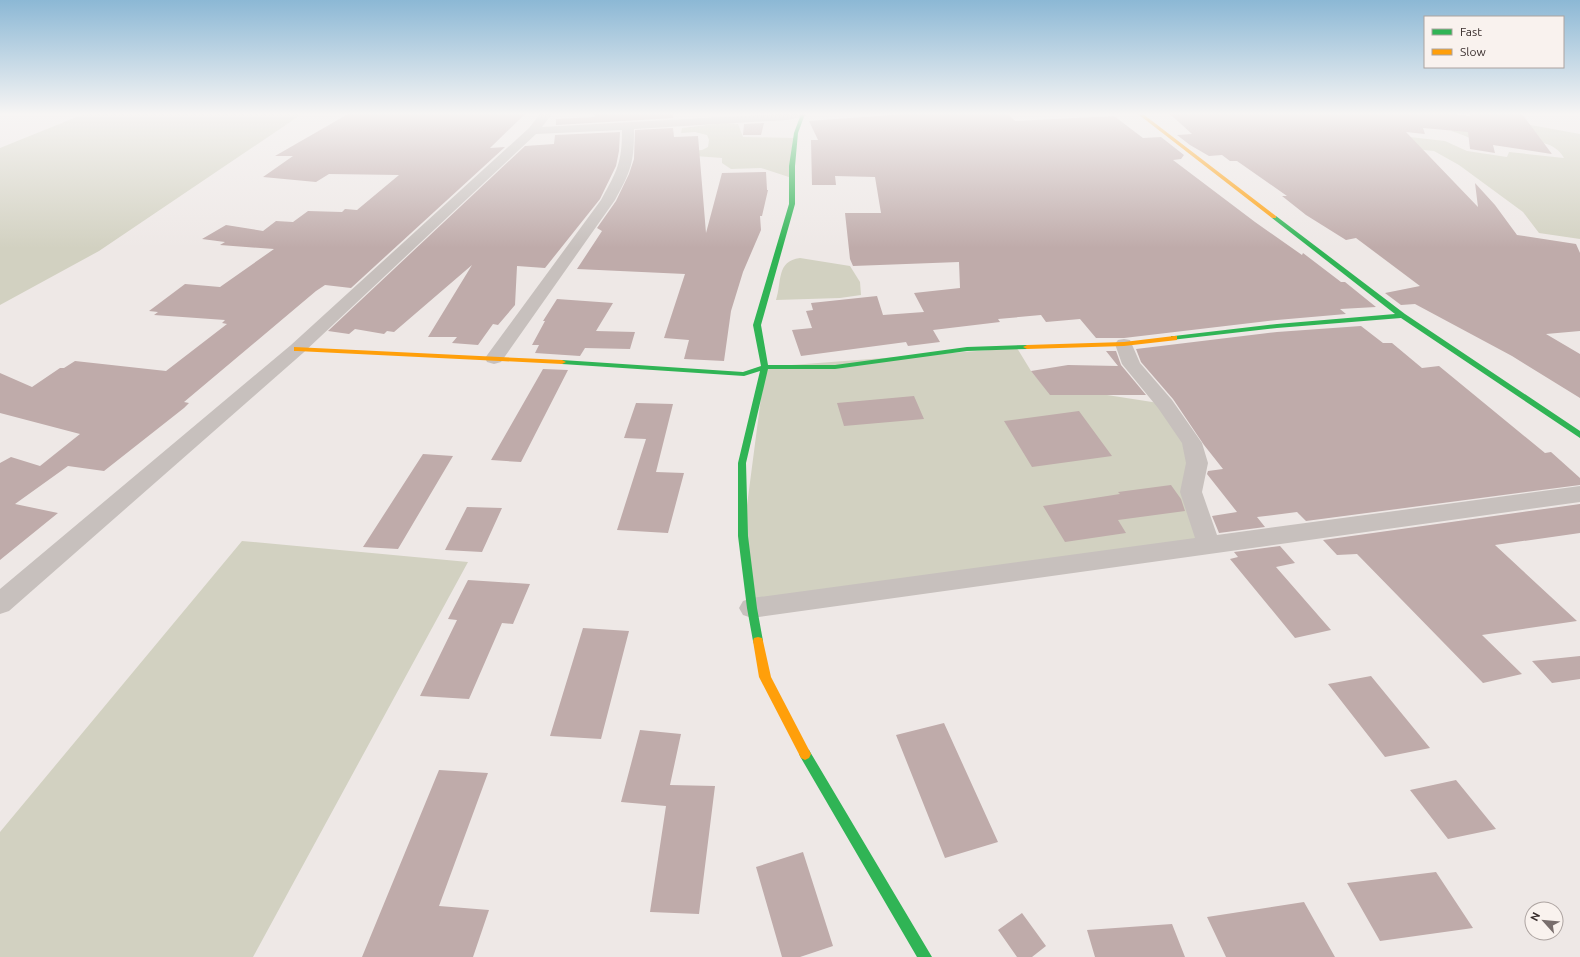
<svg xmlns="http://www.w3.org/2000/svg" width="1580" height="957" font-family="Ubuntu,sans-serif">
	<style>
		.green { fill: #d2d1c1 }
		.building { fill: #bfabaa }
		.lines { fill: none; stroke-linecap: round; stroke-linejoin: round }
		.street { fill: #c7c0bd; fill-rule: evenodd }
		.fast { fill: #30b455; fill-rule: evenodd }
		.slow { fill: #ff9f0a; fill-rule: evenodd }
	</style>
	<rect width="100%" height="100%" fill="#eee8e6"/>
	<path class="green" d="M 84,114 L 302,114 L 99,251 L 0,305 L 0,148 Z
		M 1514,122 L 1580,134 L 1580,239 L 1539,233 L 1523,212 L 1459,165 L 1434,151 L 1404,148 L 1401,136 L 1445,141 L 1467,151 L 1507,157 L 1509,152 L 1564,158 C 1550,132 1508,145 1484,142 C 1473,140 1462,134 1451,131 L 1460,126 Z
		M 725,123 L 738,124 L 743,137 L 795,138 L 792,178 L 761,168 L 731,169 L 722,163 L 722,158 L 682,155 L 683,152 L 702,150 L 708,147 L 709,140 L 707,135 L 695,132 L 681,133 L 682,128 Z
		M 800,258 L 850,266 L 860,282 L 861,295 L 840,298 L 776,300 C 782,282 776,261 800,258 Z
		M 1017,348 L 1031,371 L 1046,389 L 1081,384 L 1107,395 L 1165,404 L 1192,443 L 1209,545 L 752,608 L 743,536 L 765,367 Z
		M 242,541 L 468,562 L 253,957 L 0,957 L 0,832 Z"/>
	<path class="building" d="M 348,114 L 525,114 L 490,148 L 505,147 L 351,288 L 325,285 L 316,291 L 184,402 L 189,403 L 184,408 L 104,471 L 68,466 L 15,504 L 58,513 L 0,560 L 0,463 L 11,457 L 40,466 L 80,434 L 0,413 L 0,373 L 32,387 L 60,368 L 64,368 L 75,361 L 166,371 L 227,324 L 222,323 L 225,320 L 154,315 L 158,312 L 149,311 L 185,284 L 220,287 L 274,249 L 220,245 L 225,242 L 202,239 L 226,225 L 263,231 L 276,221 L 293,222 L 308,211 L 342,212 L 345,209 L 357,210 L 399,175 L 329,174 L 316,182 L 263,177 L 293,156 L 275,156 Z
		M 594,114 L 673,114 L 673,118 L 556,125 L 556,119 L 595,117 Z
		M 904,114 L 1008,114 L 1015,121 L 1114,116 L 1143,138 L 1161,137 L 1184,155 L 1181,159 L 1173,160 L 1255,222 L 1302,255 L 1303,253 L 1341,282 L 1345,282 L 1376,307 L 1340,309 L 1346,314 L 1277,320 L 1124,338 L 1096,338 L 1080,319 L 1046,322 L 1041,315 L 998,319 L 1000,322 L 933,330 L 940,342 L 908,346 L 906,342 L 801,356 L 792,330 L 812,328 L 806,311 L 813,310 L 811,303 L 877,296 L 883,315 L 924,312 L 914,293 L 960,288 L 959,262 L 853,266 L 850,259 L 845,213 L 881,213 L 875,177 L 835,176 L 836,185 L 812,185 L 811,140 L 818,140 L 809,121 Z
		M 1170,114 L 1454,114 L 1470,116 L 1470,114 L 1522,114 L 1552,154 L 1493,145 L 1495,153 L 1470,149 L 1468,132 L 1423,128 L 1425,134 L 1406,132 L 1478,207 L 1475,183 L 1495,205 L 1517,235 L 1576,244 L 1580,253 L 1580,331 L 1546,334 L 1580,354 L 1580,398 L 1512,356 L 1415,304 L 1401,305 L 1385,293 L 1420,286 L 1356,238 L 1346,240 L 1306,215 L 1282,196 L 1287,196 L 1237,161 L 1230,161 L 1222,155 L 1209,156 L 1190,145 L 1177,135 L 1192,134 Z
		M 764,123 L 761,135 L 743,135 L 744,124 Z
		M 673,128 L 674,137 L 698,136 L 706,233 L 722,173 L 766,172 L 767,190 L 768,190 L 762,216 L 760,216 L 761,230 L 743,272 L 731,311 L 724,361 L 684,359 L 689,340 L 664,338 L 685,274 L 577,269 L 602,231 L 597,228 L 616,201 L 629,174 L 634,159 L 635,130 Z
		M 620,132 L 619,151 L 616,166 L 600,199 L 545,268 L 517,266 L 515,305 L 498,325 L 493,324 L 478,345 L 452,343 L 457,337 L 428,337 L 472,265 L 394,332 L 387,331 L 384,334 L 355,329 L 349,334 L 328,331 L 525,146 L 554,144 L 555,135 Z
		M 557,299 L 613,303 L 596,331 L 635,332 L 630,349 L 585,348 L 580,356 L 535,353 L 539,345 L 532,345 L 545,321 L 543,321 Z
		M 1361,326 L 1383,343 L 1392,343 L 1422,368 L 1439,366 L 1545,453 L 1551,452 L 1580,478 L 1580,485 L 1306,521 L 1297,512 L 1257,517 L 1265,527 L 1219,533 L 1212,516 L 1237,512 L 1207,474 L 1208,471 L 1223,469 L 1204,445 L 1173,399 L 1141,362 L 1136,349 L 1277,332 Z
		M 1106,351 L 1116,351 L 1121,365 L 1146,395 L 1050,395 L 1031,371 L 1068,365 L 1118,366 Z
		M 543,369 L 568,370 L 521,462 L 491,460 Z
		M 914,396 L 924,419 L 844,426 L 837,403 Z
		M 636,403 L 673,404 L 656,472 L 684,473 L 668,533 L 617,530 L 646,439 L 624,438 Z
		M 1079,411 L 1112,456 L 1032,467 L 1004,421 Z
		M 423,454 L 453,456 L 398,549 L 363,547 Z
		M 1171,485 L 1181,499 L 1185,511 L 1118,520 L 1126,533 L 1065,542 L 1043,506 L 1120,494 L 1118,492 Z
		M 1580,504 L 1580,533 L 1495,545 L 1577,621 L 1482,635 L 1522,674 L 1483,683 L 1357,554 L 1337,555 L 1323,540 Z
		M 467,507 L 502,508 L 482,552 L 445,550 Z
		M 1280,546 L 1295,563 L 1276,567 L 1331,630 L 1295,638 L 1230,559 L 1238,557 L 1234,552 Z
		M 468,580 L 530,584 L 513,624 L 502,623 L 469,699 L 420,696 L 457,620 L 448,619 Z
		M 583,628 L 629,631 L 601,739 L 550,736 Z
		M 1580,656 L 1580,679 L 1552,683 L 1532,661 Z
		M 1371,676 L 1430,748 L 1385,757 L 1328,684 Z
		M 944,723 L 998,842 L 945,858 L 896,735 Z
		M 640,730 L 681,734 L 670,785 L 715,786 L 699,914 L 650,912 L 666,806 L 621,802 Z
		M 439,770 L 488,773 L 439,906 L 489,910 L 473,957 L 362,957 Z
		M 1456,780 L 1496,829 L 1448,839 L 1410,790 Z
		M 803,852 L 833,946 L 800,957 L 782,957 L 756,867 Z
		M 1436,872 L 1473,928 L 1380,941 L 1347,883 Z
		M 1304,902 L 1335,957 L 1226,957 L 1207,917 Z
		M 1022,913 L 1046,946 L 1032,957 L 1017,957 L 998,930 Z
		M 1172,924 L 1185,957 L 1095,957 L 1087,930 Z"/>
	<g class="lines">
		<path class="street" d="M 540,114 L 552,114 L 542,127 L 780,114 L 808,114 L 806,116 L 787,120 L 634,129 C 634,163 631,171 615,200 L 501,362 L 494,364 L 487,362 L 485,358 L 601,200 C 617,171 622,163 622,130 L 536,134 L 303,353 L 9,611 L 0,614 L 0,589 L 291,345 L 529,128 Z
			M 1124,339 L 1130,340 L 1140,363 L 1172,400 L 1202,443 L 1208,463 L 1202,492 L 1217,535 L 1580,486 L 1580,502 L 752,618 L 743,615 L 739,608 L 743,601 L 752,598 L 1195,538 L 1180,492 L 1186,463 L 1182,443 L 1158,408 L 1122,364 L 1115,344 L 1118,340 Z"/>
		<path class="fast" d="M 801,114 L 805,114 L 798,133 L 795,166 L 795,204 L 761,325 L 768,365 L 835,365 L 967,347 L 1027,345 L 1031,347 L 1027,349 L 967,351 L 835,369 L 768,369 L 746,463 L 748,536 L 757,608 L 763,641 L 762,644 L 758,645 L 754,644 L 753,641 L 747,608 L 738,536 L 738,463 L 760,371 L 744,376 L 562,364 L 558,362 L 562,360 L 743,372 L 761,366 L 753,325 L 789,204 L 789,166 L 794,133 Z
			M 1272,216 L 1276,216 L 1405,314 L 1580,431 L 1580,438 L 1401,318 L 1277,328 L 1171,340 L 1171,336 L 1174,336 L 1277,324 L 1395,314 L 1272,218 Z
			M 805,748 L 809,750 L 932,957 L 917,957 L 801,758 L 799,754 L 801,750 Z"/>
		<path class="slow" d="M 1138,114 L 1143,114 L 1276,216 L 1276,218 L 1272,218 Z
			M 1174,336 L 1177,336 L 1177,340 L 1124,346 L 1027,349 L 1023,347 L 1027,345 L 1124,342 Z
			M 294,347 L 562,360 L 566,362 L 562,364 L 297,351 L 294,351 Z
			M 758,637 L 762,638 L 763,641 L 771,677 L 809,750 L 811,754 L 809,758 L 805,760 L 801,758 L 759,677 L 753,641 L 754,638 Z"/>
	</g>
	<linearGradient id="sky" x2="0" y2="1"><stop stop-color="#8cb8d5"/><stop offset="0.46" stop-color="#f7f5f4"/><stop offset="1" stop-color="#f7f5f4" stop-opacity="0"/></linearGradient>
	<rect width="1580" height="248" fill="url(#sky)"/>
	<rect x="1424" y="16" width="140" height="52" fill="#f9f2ee" stroke="#aca3a0"/>
	<rect x="1432" y="29" width="20" height="6" fill="#30b455" stroke="#aca3a0"/>
	<text x="1460" y="36" font-size="12" fill="#382d2c">Fast</text>
	<rect x="1432" y="49" width="20" height="6" fill="#ff9f0a" stroke="#aca3a0"/>
	<text x="1460" y="56" font-size="12" fill="#382d2c">Slow</text>
	<g transform="translate(1544 921) rotate(297)"><circle r="19" fill="#f9f2ee" stroke="#aca3a0"/>
	<path d="M0-3L7 15L0 10L-7 15Z" fill="#786e6d"/>
	<text y="-6" font-size="11" font-weight="bold" text-anchor="middle" fill="#382d2c">N</text>
	</g>
</svg>
